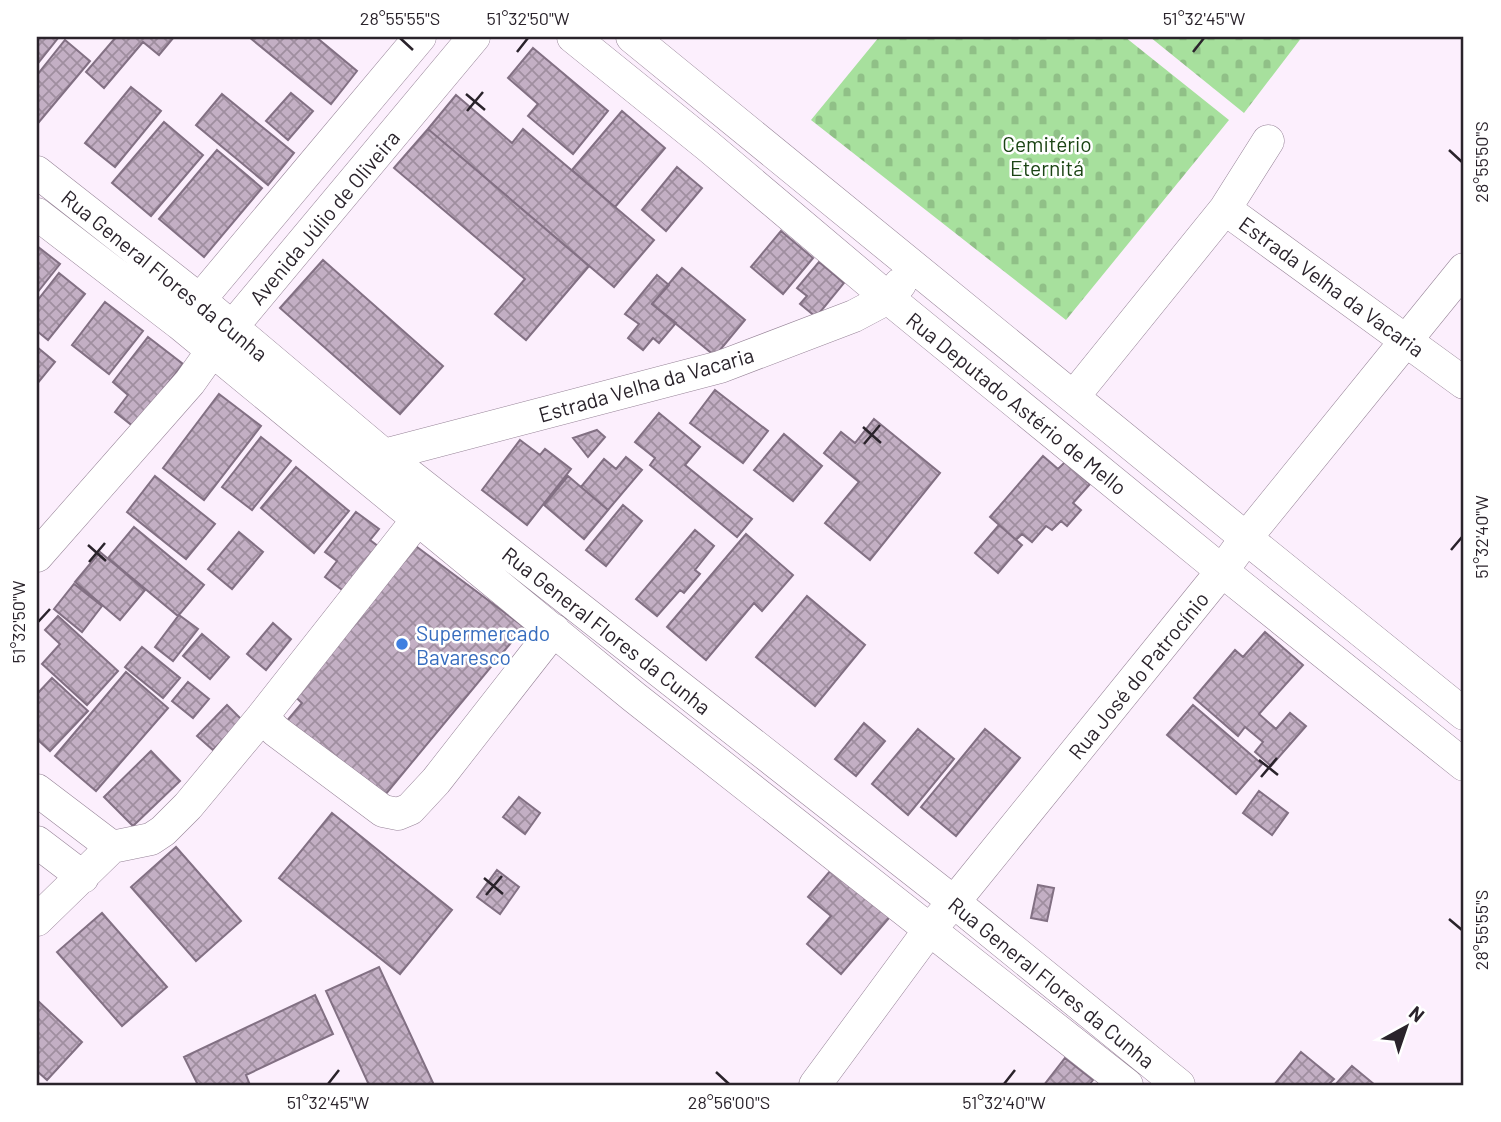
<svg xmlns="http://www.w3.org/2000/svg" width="1501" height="1122" font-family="Barlow,sans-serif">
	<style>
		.cemetery { fill: url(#cemetery-stones) }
		.building { fill: url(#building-cross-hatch); stroke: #827083; stroke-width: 2 }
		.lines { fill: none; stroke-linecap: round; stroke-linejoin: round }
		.minor-casing { stroke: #968397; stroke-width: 33 }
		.minor { stroke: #fff; stroke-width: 32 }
		.ticks { fill: none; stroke: #2a232b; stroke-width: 2.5 }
		.shop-dot { fill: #3f7fe0; stroke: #fff; stroke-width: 2.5 }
		.labels { text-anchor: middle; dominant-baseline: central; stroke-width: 5; stroke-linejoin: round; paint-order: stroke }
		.park-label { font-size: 21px; fill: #1b4414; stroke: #fff }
		.street-label { font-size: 21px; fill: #2a232b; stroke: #fff }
		.shop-label { font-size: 21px; fill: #366cbe; stroke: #fff; text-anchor: start }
		.neatline { fill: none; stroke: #2a232b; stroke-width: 2.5 }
		.ticks-label { font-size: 18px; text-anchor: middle; fill: #2a232b }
	</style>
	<defs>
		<pattern id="cemetery-stones" width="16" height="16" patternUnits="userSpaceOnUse" patternTransform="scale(1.75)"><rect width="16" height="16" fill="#a7e09d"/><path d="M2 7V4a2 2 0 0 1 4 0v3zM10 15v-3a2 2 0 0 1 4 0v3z" fill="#90c087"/></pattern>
		<pattern id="building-cross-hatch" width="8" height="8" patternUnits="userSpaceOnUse" patternTransform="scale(1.75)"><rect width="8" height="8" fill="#c3afc4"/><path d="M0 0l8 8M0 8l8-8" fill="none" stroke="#9f8e9f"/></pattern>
	</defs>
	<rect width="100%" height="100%" fill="#fceffd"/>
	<path class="cemetery" d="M 879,37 L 1125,37 L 1229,120 L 1066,320 L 811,120 Z
		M 1150,37 L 1302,37 L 1244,113 Z"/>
	<path class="building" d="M 37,37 L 56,37 L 58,38 L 39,62 L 37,60 Z
		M 116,37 L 174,37 L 159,55 L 143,42 L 104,88 L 86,72 Z
		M 249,37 L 316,37 L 357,71 L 331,104 Z
		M 65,40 L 90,61 L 39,122 L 37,120 L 37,75 Z
		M 533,48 L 608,111 L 573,154 L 528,116 L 538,104 L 508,78 Z
		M 131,87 L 161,111 L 115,167 L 85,143 Z
		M 291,93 L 313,111 L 288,140 L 266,121 Z
		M 222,94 L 294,153 L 268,185 L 196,125 Z
		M 456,95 L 512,143 L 523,129 L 654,240 L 614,287 L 428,129 Z
		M 622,111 L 665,148 L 615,207 L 572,170 Z
		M 164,122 L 203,155 L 151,216 L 112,183 Z
		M 428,129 L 589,266 L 526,340 L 495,314 L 525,279 L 394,168 Z
		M 217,150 L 262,188 L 204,257 L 159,219 Z
		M 677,167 L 702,188 L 666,231 L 642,210 Z
		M 781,231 L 813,258 L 783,294 L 751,267 Z
		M 37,246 L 60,264 L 37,293 Z
		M 323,260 L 443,366 L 400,414 L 280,308 Z
		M 819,262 L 844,283 L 816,317 L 800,304 L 807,296 L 797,288 Z
		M 682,268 L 745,320 L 715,356 L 652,304 Z
		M 59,273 L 85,294 L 48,340 L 37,331 L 37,301 Z
		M 657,275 L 669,285 L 652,304 L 676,323 L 659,343 L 653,338 L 643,350 L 628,338 L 639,324 L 625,314 Z
		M 105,302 L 143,331 L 109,374 L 72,345 Z
		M 148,337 L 183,364 L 134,427 L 115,412 L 128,395 L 113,382 Z
		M 37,347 L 55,362 L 37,384 Z
		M 715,390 L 768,431 L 743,463 L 690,423 Z
		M 219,394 L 261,426 L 204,500 L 163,468 Z
		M 659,413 L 700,447 L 685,465 L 752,519 L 737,537 L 650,465 L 655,458 L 635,442 Z
		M 874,419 L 940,473 L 870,560 L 825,523 L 859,482 L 824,453 L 841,432 L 855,443 Z
		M 597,430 L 605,437 L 588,457 L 573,438 Z
		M 784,434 L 822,466 L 793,501 L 754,470 Z
		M 261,437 L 291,461 L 252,510 L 222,487 Z
		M 520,440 L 540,455 L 545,449 L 571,469 L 527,525 L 482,490 Z
		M 1043,456 L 1058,469 L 1065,462 L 1090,484 L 1073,503 L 1081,510 L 1067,526 L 1061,521 L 1052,530 L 1046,526 L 1032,542 L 1022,534 L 1016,540 L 990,517 Z
		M 626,457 L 642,470 L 608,510 L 581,487 L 604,459 L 616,469 Z
		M 296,467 L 349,511 L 314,553 L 261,508 Z
		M 155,476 L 215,524 L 186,559 L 127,512 Z
		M 568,476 L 608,510 L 584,539 L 544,505 Z
		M 623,505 L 642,521 L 606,566 L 586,550 Z
		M 356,512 L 379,529 L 370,540 L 383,550 L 349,595 L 325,577 L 337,561 L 325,552 Z
		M 999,525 L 1022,545 L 998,573 L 975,553 Z
		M 134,527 L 204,585 L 178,616 L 108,558 Z
		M 695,530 L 714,546 L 695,570 L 700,574 L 684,593 L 680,590 L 657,616 L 636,599 Z
		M 239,532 L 263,552 L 232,589 L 208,569 Z
		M 746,534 L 793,575 L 762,611 L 754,603 L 706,660 L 667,627 Z
		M 409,541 L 524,627 L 380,801 L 286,722 L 302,703 L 288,690 Z
		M 100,552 L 145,590 L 120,620 L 75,582 Z
		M 74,584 L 102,606 L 82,632 L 54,609 Z
		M 807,596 L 865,645 L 815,706 L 756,657 Z
		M 179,615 L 198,629 L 173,661 L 155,647 Z
		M 58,616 L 118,671 L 87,705 L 42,664 L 60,644 L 45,630 Z
		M 273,623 L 291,639 L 266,670 L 247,654 Z
		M 1265,632 L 1303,665 L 1259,714 L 1276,729 L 1290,713 L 1306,726 L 1271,766 L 1255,752 L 1263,742 L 1245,727 L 1238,736 L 1194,698 L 1235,650 L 1243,657 Z
		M 202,634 L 229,657 L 210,679 L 183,656 Z
		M 142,647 L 180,678 L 163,698 L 125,667 Z
		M 126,672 L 168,708 L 96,791 L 55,756 Z
		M 52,678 L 88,711 L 50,751 L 37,739 L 37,694 Z
		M 188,682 L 209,699 L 193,718 L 172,701 Z
		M 227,705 L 242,720 L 213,750 L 197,736 Z
		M 1193,705 L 1262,764 L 1236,794 L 1167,735 Z
		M 864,723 L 885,741 L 856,776 L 835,759 Z
		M 918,729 L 954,759 L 908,815 L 872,784 Z
		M 985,729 L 1020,758 L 956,836 L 921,807 Z
		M 151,751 L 180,781 L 133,826 L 104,797 Z
		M 1259,791 L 1288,813 L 1272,835 L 1243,813 Z
		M 519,797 L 540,813 L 525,834 L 503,817 Z
		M 332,813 L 452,910 L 400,974 L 279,878 Z
		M 176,847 L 241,921 L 196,961 L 131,887 Z
		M 837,863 L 894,912 L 841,974 L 807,944 L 831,916 L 808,897 Z
		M 497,870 L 519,887 L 500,914 L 477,897 Z
		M 1038,885 L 1054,888 L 1047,921 L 1031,918 Z
		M 102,913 L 167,987 L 122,1026 L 57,952 Z
		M 379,967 L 434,1085 L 369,1085 L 326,991 Z
		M 315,995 L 333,1034 L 246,1075 L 250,1085 L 198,1085 L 184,1057 Z
		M 37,1000 L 82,1042 L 47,1080 L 37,1071 Z
		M 1301,1052 L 1334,1079 L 1328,1085 L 1274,1085 Z
		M 1065,1058 L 1093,1080 L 1089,1085 L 1044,1085 Z
		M 1352,1066 L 1375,1085 L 1335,1085 Z"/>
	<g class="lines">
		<defs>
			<path id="minor" d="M 573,37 L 708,146 L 888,298 L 1222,571 L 1464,765
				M 632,37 L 1246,538 L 1464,714
				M 37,172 L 200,300 L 384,455 L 954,902 L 1179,1085
				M 1225,209 L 1268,141
				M 37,214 L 180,324 L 634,697 L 1127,1085
				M 187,315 L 420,37
				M 1074,396 L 1225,209 L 1464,383
				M 375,464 L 384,455 L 720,367 L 854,316 L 888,298 L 900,284
				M 37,556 L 190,382 L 212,351 L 474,37
				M 262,717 L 276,731 L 383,811 L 398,814 L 410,809 L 436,781 L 554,630
				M 37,790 L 112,847
				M 37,842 L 83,877
				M 37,920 L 112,847 L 151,839 L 163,831 L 188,806 L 262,717 L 418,519
				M 815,1085 L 930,929 L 954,902 L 1222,571 L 1246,538 L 1464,269"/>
		</defs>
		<use href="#minor" class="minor-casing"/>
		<use href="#minor" class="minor"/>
	</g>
	<path class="ticks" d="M 400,38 L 413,50M 517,52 L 528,38M 1193,52 L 1204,38M 466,94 L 485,110M 467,111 L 483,92M 1449,150 L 1462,162M 863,427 L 881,443M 864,444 L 880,425M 88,545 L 106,561M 1451,550 L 1462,537M 89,562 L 105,543M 38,622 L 50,609M 1259,760 L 1278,775M 1261,777 L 1277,758M 484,878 L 503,894M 486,895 L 502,876M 1449,919 L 1462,930M 716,1072 L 729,1084M 328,1084 L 339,1070M 1004,1084 L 1015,1070"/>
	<circle class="shop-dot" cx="402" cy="644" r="7"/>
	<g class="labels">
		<g class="park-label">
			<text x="1047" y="143">Cemitério<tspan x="1047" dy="24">Eternitá</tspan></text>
		</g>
		<g class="street-label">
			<text transform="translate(324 217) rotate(-50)">Avenida Júlio de Oliveira</text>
			<text transform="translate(165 275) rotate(39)">Rua General Flores da Cunha</text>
			<text transform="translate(1332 286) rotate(36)">Estrada Velha da Vacaria</text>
			<text transform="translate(646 384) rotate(-16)">Estrada Velha da Vacaria</text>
			<text transform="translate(1017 403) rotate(39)">Rua Deputado Astério de Mello</text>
			<text transform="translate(607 630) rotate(38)">Rua General Flores da Cunha</text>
			<text transform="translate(1138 675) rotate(-51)">Rua José do Patrocínio</text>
			<text transform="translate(1052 982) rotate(39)">Rua General Flores da Cunha</text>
		</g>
		<g class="shop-label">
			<text x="416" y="632">Supermercado<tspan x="416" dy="24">Bavaresco</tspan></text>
		</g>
	</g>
	<rect width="1501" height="1122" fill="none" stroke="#ffffff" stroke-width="77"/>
	<g transform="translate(1406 1027) rotate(40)" stroke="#ffffff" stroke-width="5" paint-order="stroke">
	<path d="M0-5L12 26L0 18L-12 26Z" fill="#2a232b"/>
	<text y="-10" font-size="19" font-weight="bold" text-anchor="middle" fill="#2a232b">N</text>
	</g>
	<rect x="38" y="38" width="1424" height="1046" class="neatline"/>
	<g class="ticks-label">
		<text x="400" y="25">28°55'55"S</text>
		<text x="528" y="25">51°32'50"W</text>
		<text x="1204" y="25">51°32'45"W</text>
		<text transform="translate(1482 162) rotate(-90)" y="6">28°55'50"S</text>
		<text transform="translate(1482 537) rotate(-90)" y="6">51°32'40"W</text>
		<text transform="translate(19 622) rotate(-90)" y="6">51°32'50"W</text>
		<text transform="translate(1482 930) rotate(-90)" y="6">28°55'55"S</text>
		<text x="328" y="1109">51°32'45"W</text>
		<text x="729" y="1109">28°56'00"S</text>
		<text x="1004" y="1109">51°32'40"W</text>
	</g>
</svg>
